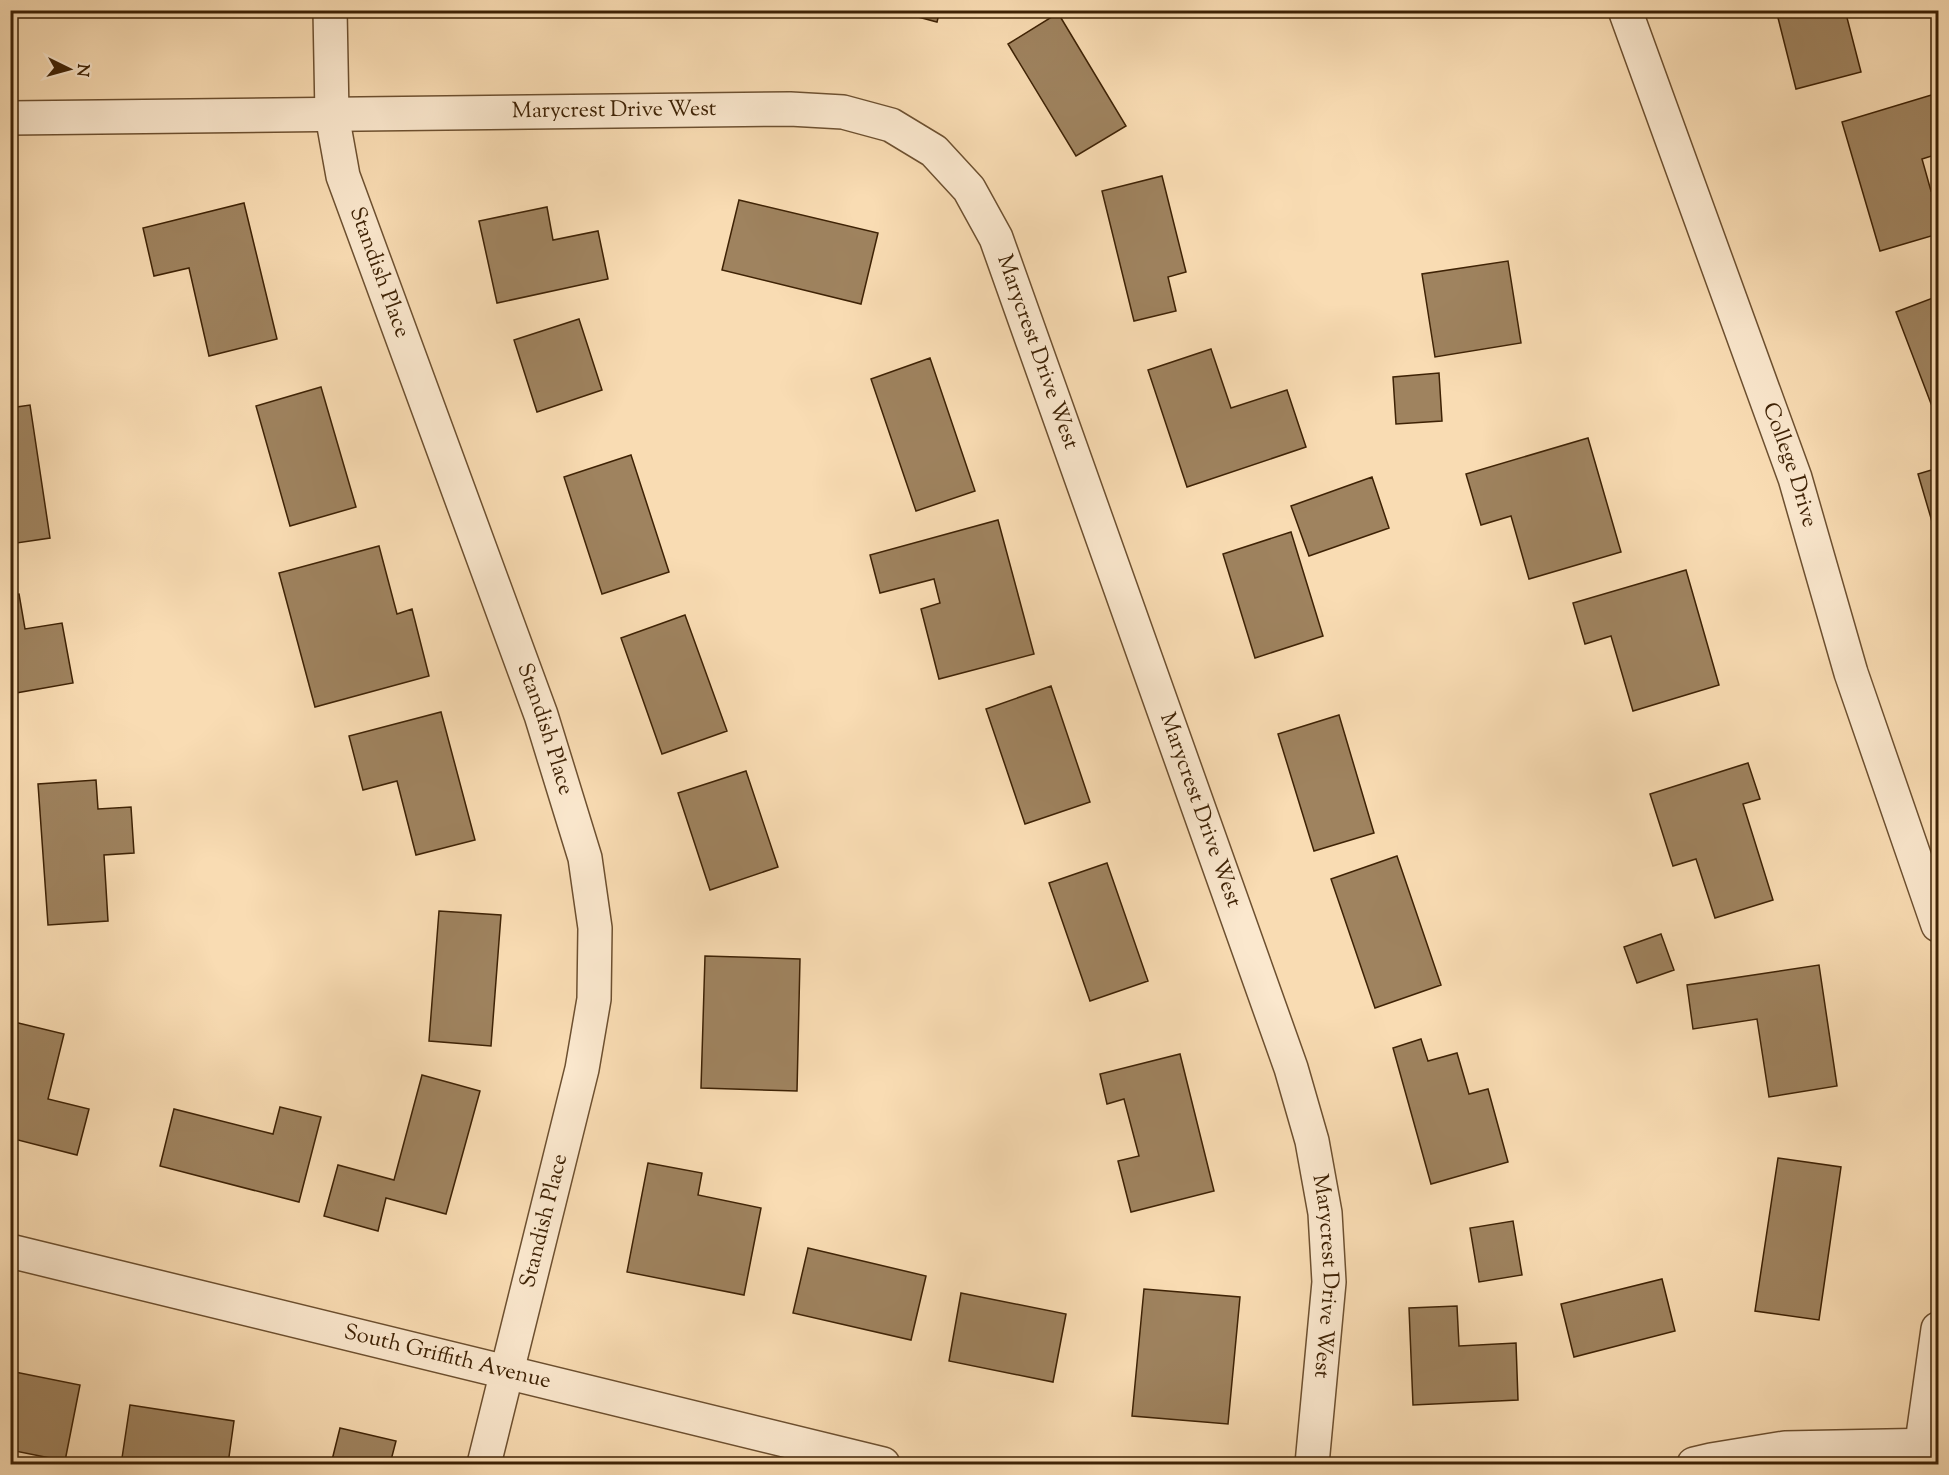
<svg xmlns="http://www.w3.org/2000/svg" width="1949" height="1475" font-family="'Sorts Mill Goudy',serif">
	<style>
		.building { fill: #9f835f; stroke: #3e2205; stroke-width: 1.5 }
		.lines { fill: none; stroke-linecap: round; stroke-linejoin: round }
		.minor-casing { stroke: #6d5030; stroke-width: 36 }
		.minor { stroke: #fbe8ce; stroke-width: 33 }
		.labels { text-anchor: middle; dominant-baseline: central; stroke-width: 4.5; stroke-linejoin: round; paint-order: stroke }
		.street-label { font-size: 22px; fill: #3e2205; stroke: #fbe8ce }
	</style>
	<rect width="100%" height="100%" fill="#f9dcb3"/>
	<filter id="stains"><feTurbulence type="fractalNoise" baseFrequency=".00333" numOctaves="4"/><feColorMatrix values="0 0 0 0 .2 0 0 0 0 .09 0 0 0 0 .02 0 0 0 .5 -.17"/></filter>
	<radialGradient id="worn" r=".72"><stop offset=".6" stop-color="#630" stop-opacity="0"/><stop offset="1" stop-color="#630" stop-opacity=".3"/></radialGradient>
	<path class="building" d="M 10,10 L 44,10 L 43,14 L 10,12 Z
		M 892,10 L 940,10 L 937,22 Z
		M 1776,10 L 1845,10 L 1861,72 L 1796,89 Z
		M 1058,13 L 1126,126 L 1076,156 L 1008,44 Z
		M 1938,93 L 1938,154 L 1922,159 L 1931,191 L 1938,189 L 1938,234 L 1880,251 L 1842,122 Z
		M 1162,176 L 1186,272 L 1168,277 L 1176,311 L 1134,321 L 1102,191 Z
		M 739,200 L 878,233 L 861,304 L 722,270 Z
		M 244,203 L 277,339 L 209,356 L 189,268 L 154,276 L 143,228 Z
		M 547,207 L 553,240 L 598,231 L 608,279 L 497,303 L 479,221 Z
		M 1508,261 L 1521,343 L 1435,357 L 1422,274 Z
		M 1938,296 L 1938,422 L 1896,312 Z
		M 579,319 L 602,390 L 537,412 L 514,340 Z
		M 1211,349 L 1231,408 L 1287,390 L 1306,447 L 1187,487 L 1148,370 Z
		M 930,358 L 975,491 L 916,511 L 871,379 Z
		M 1439,373 L 1442,421 L 1396,424 L 1393,377 Z
		M 321,387 L 356,507 L 290,526 L 256,406 Z
		M 30,405 L 50,538 L 10,544 L 10,408 Z
		M 1588,438 L 1621,552 L 1529,579 L 1511,516 L 1481,525 L 1466,474 Z
		M 631,455 L 669,572 L 602,594 L 564,477 Z
		M 1938,468 L 1938,542 L 1918,474 Z
		M 1372,477 L 1389,528 L 1309,556 L 1291,506 Z
		M 998,520 L 1034,654 L 939,679 L 921,609 L 940,603 L 934,579 L 880,593 L 870,555 Z
		M 1291,532 L 1323,636 L 1255,658 L 1223,554 Z
		M 379,546 L 397,614 L 412,609 L 429,676 L 315,707 L 279,573 Z
		M 1686,570 L 1719,685 L 1633,711 L 1611,636 L 1585,644 L 1573,603 Z
		M 19,594 L 25,629 L 62,623 L 73,683 L 10,694 L 10,595 Z
		M 685,615 L 727,731 L 662,754 L 621,638 Z
		M 1051,686 L 1090,802 L 1025,824 L 986,709 Z
		M 441,712 L 475,840 L 416,855 L 397,781 L 363,790 L 349,736 Z
		M 1339,715 L 1374,833 L 1314,851 L 1278,734 Z
		M 1748,763 L 1760,799 L 1743,804 L 1773,900 L 1715,918 L 1696,859 L 1673,866 L 1650,794 Z
		M 746,771 L 778,867 L 710,890 L 678,793 Z
		M 96,780 L 98,809 L 131,807 L 134,853 L 104,855 L 108,921 L 48,925 L 38,784 Z
		M 1397,856 L 1441,985 L 1375,1008 L 1331,879 Z
		M 1107,863 L 1148,981 L 1090,1001 L 1049,883 Z
		M 439,911 L 501,915 L 491,1046 L 429,1041 Z
		M 1661,934 L 1674,970 L 1637,983 L 1624,947 Z
		M 705,956 L 800,959 L 797,1091 L 701,1088 Z
		M 1819,965 L 1837,1086 L 1769,1097 L 1757,1019 L 1693,1029 L 1687,985 Z
		M 10,1021 L 64,1034 L 48,1099 L 89,1109 L 77,1155 L 10,1138 Z
		M 1421,1039 L 1428,1061 L 1457,1053 L 1469,1094 L 1488,1089 L 1508,1162 L 1431,1184 L 1393,1048 Z
		M 1180,1054 L 1214,1191 L 1131,1212 L 1118,1161 L 1139,1156 L 1124,1099 L 1107,1104 L 1100,1074 Z
		M 422,1075 L 480,1091 L 446,1214 L 386,1198 L 378,1231 L 324,1216 L 338,1165 L 394,1180 Z
		M 280,1107 L 321,1117 L 299,1202 L 160,1166 L 174,1109 L 273,1134 Z
		M 1778,1158 L 1841,1167 L 1819,1320 L 1755,1311 Z
		M 648,1163 L 702,1173 L 698,1195 L 761,1208 L 744,1295 L 627,1272 Z
		M 1513,1221 L 1522,1275 L 1479,1282 L 1470,1228 Z
		M 808,1248 L 926,1276 L 911,1340 L 793,1313 Z
		M 1662,1279 L 1675,1331 L 1574,1357 L 1561,1304 Z
		M 1144,1289 L 1240,1297 L 1228,1424 L 1132,1416 Z
		M 961,1293 L 1066,1314 L 1053,1382 L 949,1361 Z
		M 1457,1306 L 1459,1346 L 1516,1343 L 1518,1400 L 1413,1405 L 1409,1308 Z
		M 10,1371 L 80,1385 L 65,1461 L 10,1450 Z
		M 130,1405 L 234,1421 L 228,1464 L 165,1464 L 122,1458 Z
		M 340,1428 L 396,1441 L 390,1464 L 331,1464 Z"/>
	<g class="lines">
		<defs>
			<g id="minor">
				<path id="s1" d="M 330,10 L 332,115 L 343,176 L 541,715 L 585,858 L 595,928 L 594,999 L 582,1069 L 484,1464"/>
				<path id="s2" d="M 1625,10 L 1795,478 L 1851,673 L 1938,925"/>
				<path id="s3" d="M 10,118 L 790,109 L 843,112 L 891,125 L 934,151 L 969,189 L 996,238 L 1291,1068 L 1312,1141 L 1325,1213 L 1329,1282 L 1312,1464"/>
				<path id="s4" d="M 10,1251 L 883,1464"/>
				<path d="M 1694,1464 L 1711,1460 L 1785,1448 L 1938,1445"/>
				<path d="M 1919,1464 L 1938,1329"/>
			</g>
		</defs>
		<use href="#minor" class="minor-casing"/>
		<use href="#minor" class="minor"/>
	</g>
	<g class="labels">
		<g class="street-label">
			<text stroke="none"><textPath href="#s3" startOffset="604">Marycrest Drive West</textPath></text>
			<text stroke="none"><textPath href="#s1" startOffset="270">Standish Place</textPath></text>
			<text stroke="none"><textPath href="#s3" startOffset="1162">Marycrest Drive West</textPath></text>
			<text stroke="none"><textPath href="#s2" startOffset="484">College Drive</textPath></text>
			<text stroke="none"><textPath href="#s1" startOffset="756">Standish Place</textPath></text>
			<text stroke="none"><textPath href="#s3" startOffset="1648">Marycrest Drive West</textPath></text>
			<text transform="translate(545 1221) rotate(-76)">Standish Place</text>
			<text stroke="none"><textPath href="#s3" startOffset="2134">Marycrest Drive West</textPath></text>
			<text stroke="none"><textPath href="#s4" startOffset="450">South Griffith Avenue</textPath></text>
		</g>
	</g>
	<rect width="1949" height="1475" fill="none" stroke="#f9dcb3" stroke-width="36"/>
	<rect x="12" y="12" width="1925" height="1451" fill="none" stroke="#3e2205" stroke-width="3"/>
	<rect x="18" y="18" width="1913" height="1439" fill="none" stroke="#3e2205" stroke-width="1.5"/>
	<g transform="translate(69 69) rotate(95)" stroke="#fbe8ce" stroke-width="4.5" paint-order="stroke">
	<path d="M0-4.5L10 22L0 15L-10 22Z" fill="#3e2205"/>
	<text y="-9" font-size="16" font-weight="bold" text-anchor="middle" fill="#3e2205">N</text>
	</g>
	<rect width="100%" height="100%" filter="url(#stains)"/>
	<rect width="100%" height="100%" fill="url(#worn)"/>
</svg>
